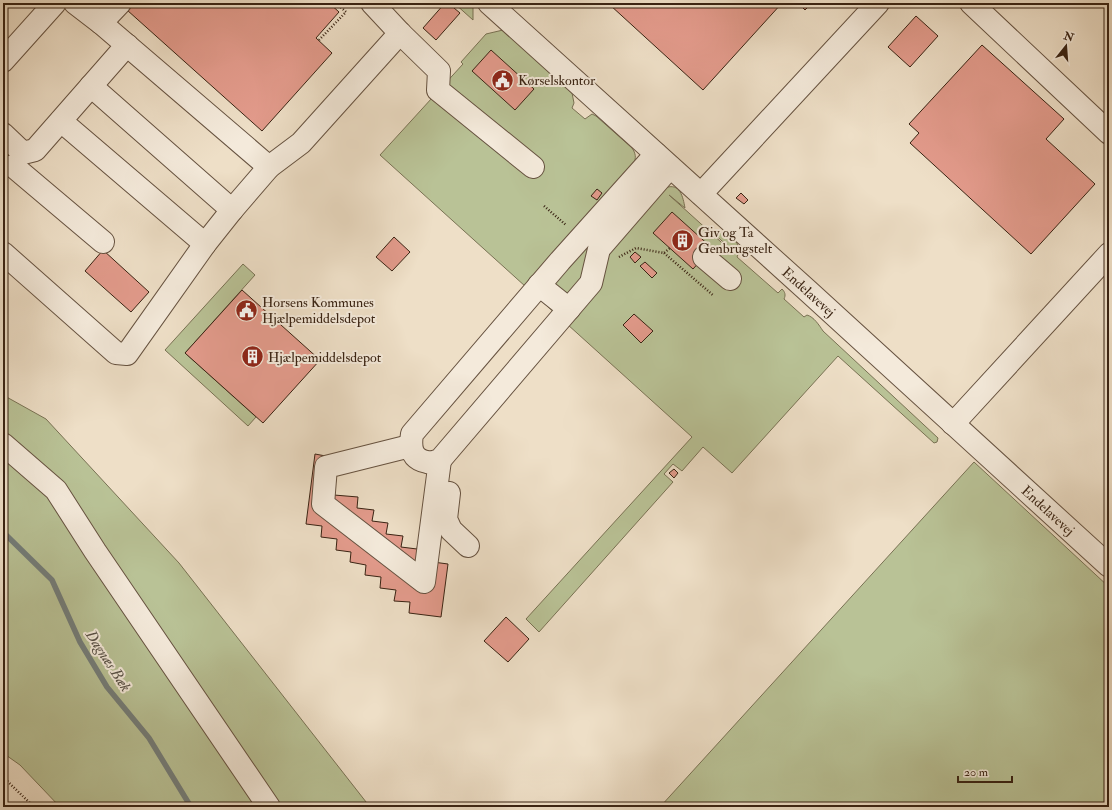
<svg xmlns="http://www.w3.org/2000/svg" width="1112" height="810" font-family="'IM FELL Double Pica',serif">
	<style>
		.green { fill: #b9c296; stroke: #797254 }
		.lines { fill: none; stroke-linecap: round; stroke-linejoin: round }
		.stream { stroke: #747e7a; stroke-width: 5.5 }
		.building { fill: #e39b8c; stroke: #392313 }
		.minor-casing { stroke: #665240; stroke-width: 24 }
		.path { stroke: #392313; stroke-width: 2.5; stroke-dasharray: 1 2; stroke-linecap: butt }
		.minor { stroke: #f4eadb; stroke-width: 22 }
		.labels { text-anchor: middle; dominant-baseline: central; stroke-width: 4; stroke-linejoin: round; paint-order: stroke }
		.poi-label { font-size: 14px; fill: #392313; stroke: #f4eadb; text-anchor: start }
		.street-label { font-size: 14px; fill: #392313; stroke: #f4eadb }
		.water-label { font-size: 15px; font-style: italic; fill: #575046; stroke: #f4eadb }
	</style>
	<rect width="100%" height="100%" fill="#eedfc7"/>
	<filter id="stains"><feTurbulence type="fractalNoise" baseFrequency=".005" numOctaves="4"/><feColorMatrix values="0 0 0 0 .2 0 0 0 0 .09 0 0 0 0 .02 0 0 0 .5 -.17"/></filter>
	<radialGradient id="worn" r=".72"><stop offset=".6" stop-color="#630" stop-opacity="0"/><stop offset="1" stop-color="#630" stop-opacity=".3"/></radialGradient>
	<path class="green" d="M 454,3 L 473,3 L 473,20 Z
		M 503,30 L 572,93 L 574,103 L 572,108 L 585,119 L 592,114 L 596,116 L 632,148 C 636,154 636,157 634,164 L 665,188 C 680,182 683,197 685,208 L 669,195 L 731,251 L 732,250 L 711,231 L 726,233 L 737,243 L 739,252 L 737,257 L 778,293 L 782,289 C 785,292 786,295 784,299 L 804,317 L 807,315 C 814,317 819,325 823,331 L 938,438 L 937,442 L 934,443 L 838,356 L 732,473 L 703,447 L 682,471 L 673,464 L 664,474 L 673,482 L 539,632 L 526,619 L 692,437 L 380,155 L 463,64 L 461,62 L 486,34 Z
		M 243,264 L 255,275 L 185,353 L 256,417 L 248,426 L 165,350 Z
		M 3,395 L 46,419 L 179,563 L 370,807 L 60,807 L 20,765 L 3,753 Z
		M 974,462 L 1109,587 L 1109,807 L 660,807 Z"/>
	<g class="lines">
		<path class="stream" d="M 3,532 L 52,580 L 80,642 L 107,687 L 149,738 L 191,807"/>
	</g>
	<path class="building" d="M 134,3 L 329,3 L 339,12 L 316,38 L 332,53 L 262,131 L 127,10 Z
		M 445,3 L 448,3 L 460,13 L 436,40 L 423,28 Z
		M 612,3 L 782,3 L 703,90 L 610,5 Z
		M 798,3 L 812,3 L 805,10 Z
		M 916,16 L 938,36 L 910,67 L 888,47 Z
		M 982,45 L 1064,119 L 1046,139 L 1095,184 L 1031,254 L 910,143 L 919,133 L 909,124 Z
		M 491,50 L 534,89 L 515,110 L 472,71 Z
		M 597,189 L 602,193 L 597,200 L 591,196 Z
		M 741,193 L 748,200 L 744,204 L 736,198 Z
		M 672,212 L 712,248 L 693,269 L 653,233 Z
		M 394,237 L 410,252 L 392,271 L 376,257 Z
		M 103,250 L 149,292 L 131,312 L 85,271 Z
		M 635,252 L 641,257 L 635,263 L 630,257 Z
		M 645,262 L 657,273 L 652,278 L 640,266 Z
		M 242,290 L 320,360 L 263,423 L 185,353 Z
		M 634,314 L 653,331 L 641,343 L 623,325 Z
		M 315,454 L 331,457 L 337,471 L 334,495 L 358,497 L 357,508 L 374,510 L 372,521 L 388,523 L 386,534 L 403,536 L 401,547 L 417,549 L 424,508 L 433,562 L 448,564 L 441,617 L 409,613 L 410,602 L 394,601 L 396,590 L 380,588 L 381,577 L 365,575 L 366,565 L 350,562 L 351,552 L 336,550 L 337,539 L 321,537 L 322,526 L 306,524 Z
		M 674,469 L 678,473 L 674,478 L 669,473 Z
		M 506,617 L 529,639 L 508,662 L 484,641 Z"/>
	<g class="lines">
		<defs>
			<g id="minor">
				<path d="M 75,3 L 101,23 L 120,3"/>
				<path d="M 372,3 L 400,33 L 439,71 L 438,90 L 533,167"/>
				<path id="s1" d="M 489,3 L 808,291 L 1109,566"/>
				<path d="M 971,3 L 1109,133"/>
				<path d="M 101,23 L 269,167"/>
				<path d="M 3,61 L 55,3"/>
				<path d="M 91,86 L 232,210"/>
				<path d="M 61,121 L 205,244"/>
				<path d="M 3,134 L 23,153 L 35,150 L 127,45"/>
				<path d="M 656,154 L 560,261 L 412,434 C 410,447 411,459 427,462 C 431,463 436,461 440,460 L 591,283 L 599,249 L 670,167"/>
				<path d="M 13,166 L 103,242"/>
				<path d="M 701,194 L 878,3"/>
				<path d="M 3,253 L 116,353 L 127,354 L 205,244 L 232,210 L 269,167 L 301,143 L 400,33"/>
				<path d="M 704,257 L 730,279"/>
				<path d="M 539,285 L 569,309"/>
				<path d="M 953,424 L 1109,254"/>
				<path d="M 3,444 L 56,490 L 95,551 L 269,807"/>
				<path d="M 410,446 L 326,467 L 323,504 L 424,582 L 440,460"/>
				<path d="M 449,493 L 446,519 L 451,530 L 468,546"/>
			</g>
		</defs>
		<use href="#minor" class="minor-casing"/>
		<path class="path" d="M 319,40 L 346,12 L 336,3
			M 544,206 L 566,225
			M 664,253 L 714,296
			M 619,257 L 636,248 L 664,253 L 670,248
			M 3,777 L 34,807"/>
		<use href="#minor" class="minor"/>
	</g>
	<defs>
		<symbol id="civic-disc" viewBox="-11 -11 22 22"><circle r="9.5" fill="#8f2418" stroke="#f4eadb"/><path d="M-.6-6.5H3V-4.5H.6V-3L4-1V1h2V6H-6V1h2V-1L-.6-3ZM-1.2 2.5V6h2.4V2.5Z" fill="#fff"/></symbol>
		<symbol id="building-disc" viewBox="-11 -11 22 22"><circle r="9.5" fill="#8f2418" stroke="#f4eadb"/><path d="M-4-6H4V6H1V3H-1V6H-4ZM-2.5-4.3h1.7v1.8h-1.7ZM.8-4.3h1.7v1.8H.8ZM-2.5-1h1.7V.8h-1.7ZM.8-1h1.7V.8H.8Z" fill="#fff"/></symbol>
	</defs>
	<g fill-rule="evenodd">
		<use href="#civic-disc" x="490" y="68" width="25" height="25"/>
		<use href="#building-disc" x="670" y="228" width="25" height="25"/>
		<use href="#civic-disc" x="234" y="298" width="25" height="25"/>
		<use href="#building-disc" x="240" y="344" width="25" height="25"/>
	</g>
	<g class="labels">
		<g class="poi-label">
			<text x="518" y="80">Kørselskontor</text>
			<text x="698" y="232">Giv og Ta<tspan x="698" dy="16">Genbrugstelt</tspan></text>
			<text x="262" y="302">Horsens Kommunes<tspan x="262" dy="16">Hjælpemiddelsdepot</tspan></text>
			<text x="268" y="357">Hjælpemiddelsdepot</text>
		</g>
		<g class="street-label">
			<text stroke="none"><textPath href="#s1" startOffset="431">Endelavevej</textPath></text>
			<text stroke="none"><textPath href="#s1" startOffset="755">Endelavevej</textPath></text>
		</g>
		<g class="water-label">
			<text transform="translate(108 661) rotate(57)">Dagnæs Bæk</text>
		</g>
	</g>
	<rect width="1112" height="810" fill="none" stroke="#eedfc7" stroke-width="16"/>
	<rect x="4" y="4" width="1104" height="802" fill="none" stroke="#392313" stroke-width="2"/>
	<rect x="8" y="8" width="1096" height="794" fill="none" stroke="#392313"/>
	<g transform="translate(1066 46) rotate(17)" stroke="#f4eadb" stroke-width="3" paint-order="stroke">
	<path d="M0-3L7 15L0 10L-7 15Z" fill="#392313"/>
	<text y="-6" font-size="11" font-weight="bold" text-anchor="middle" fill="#392313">N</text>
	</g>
	<path d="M958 776v6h54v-6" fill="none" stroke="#392313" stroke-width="2"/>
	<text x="964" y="776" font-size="12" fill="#392313" stroke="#f4eadb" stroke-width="3" paint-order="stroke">20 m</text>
	<rect width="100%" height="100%" filter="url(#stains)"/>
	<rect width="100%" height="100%" fill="url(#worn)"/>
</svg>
